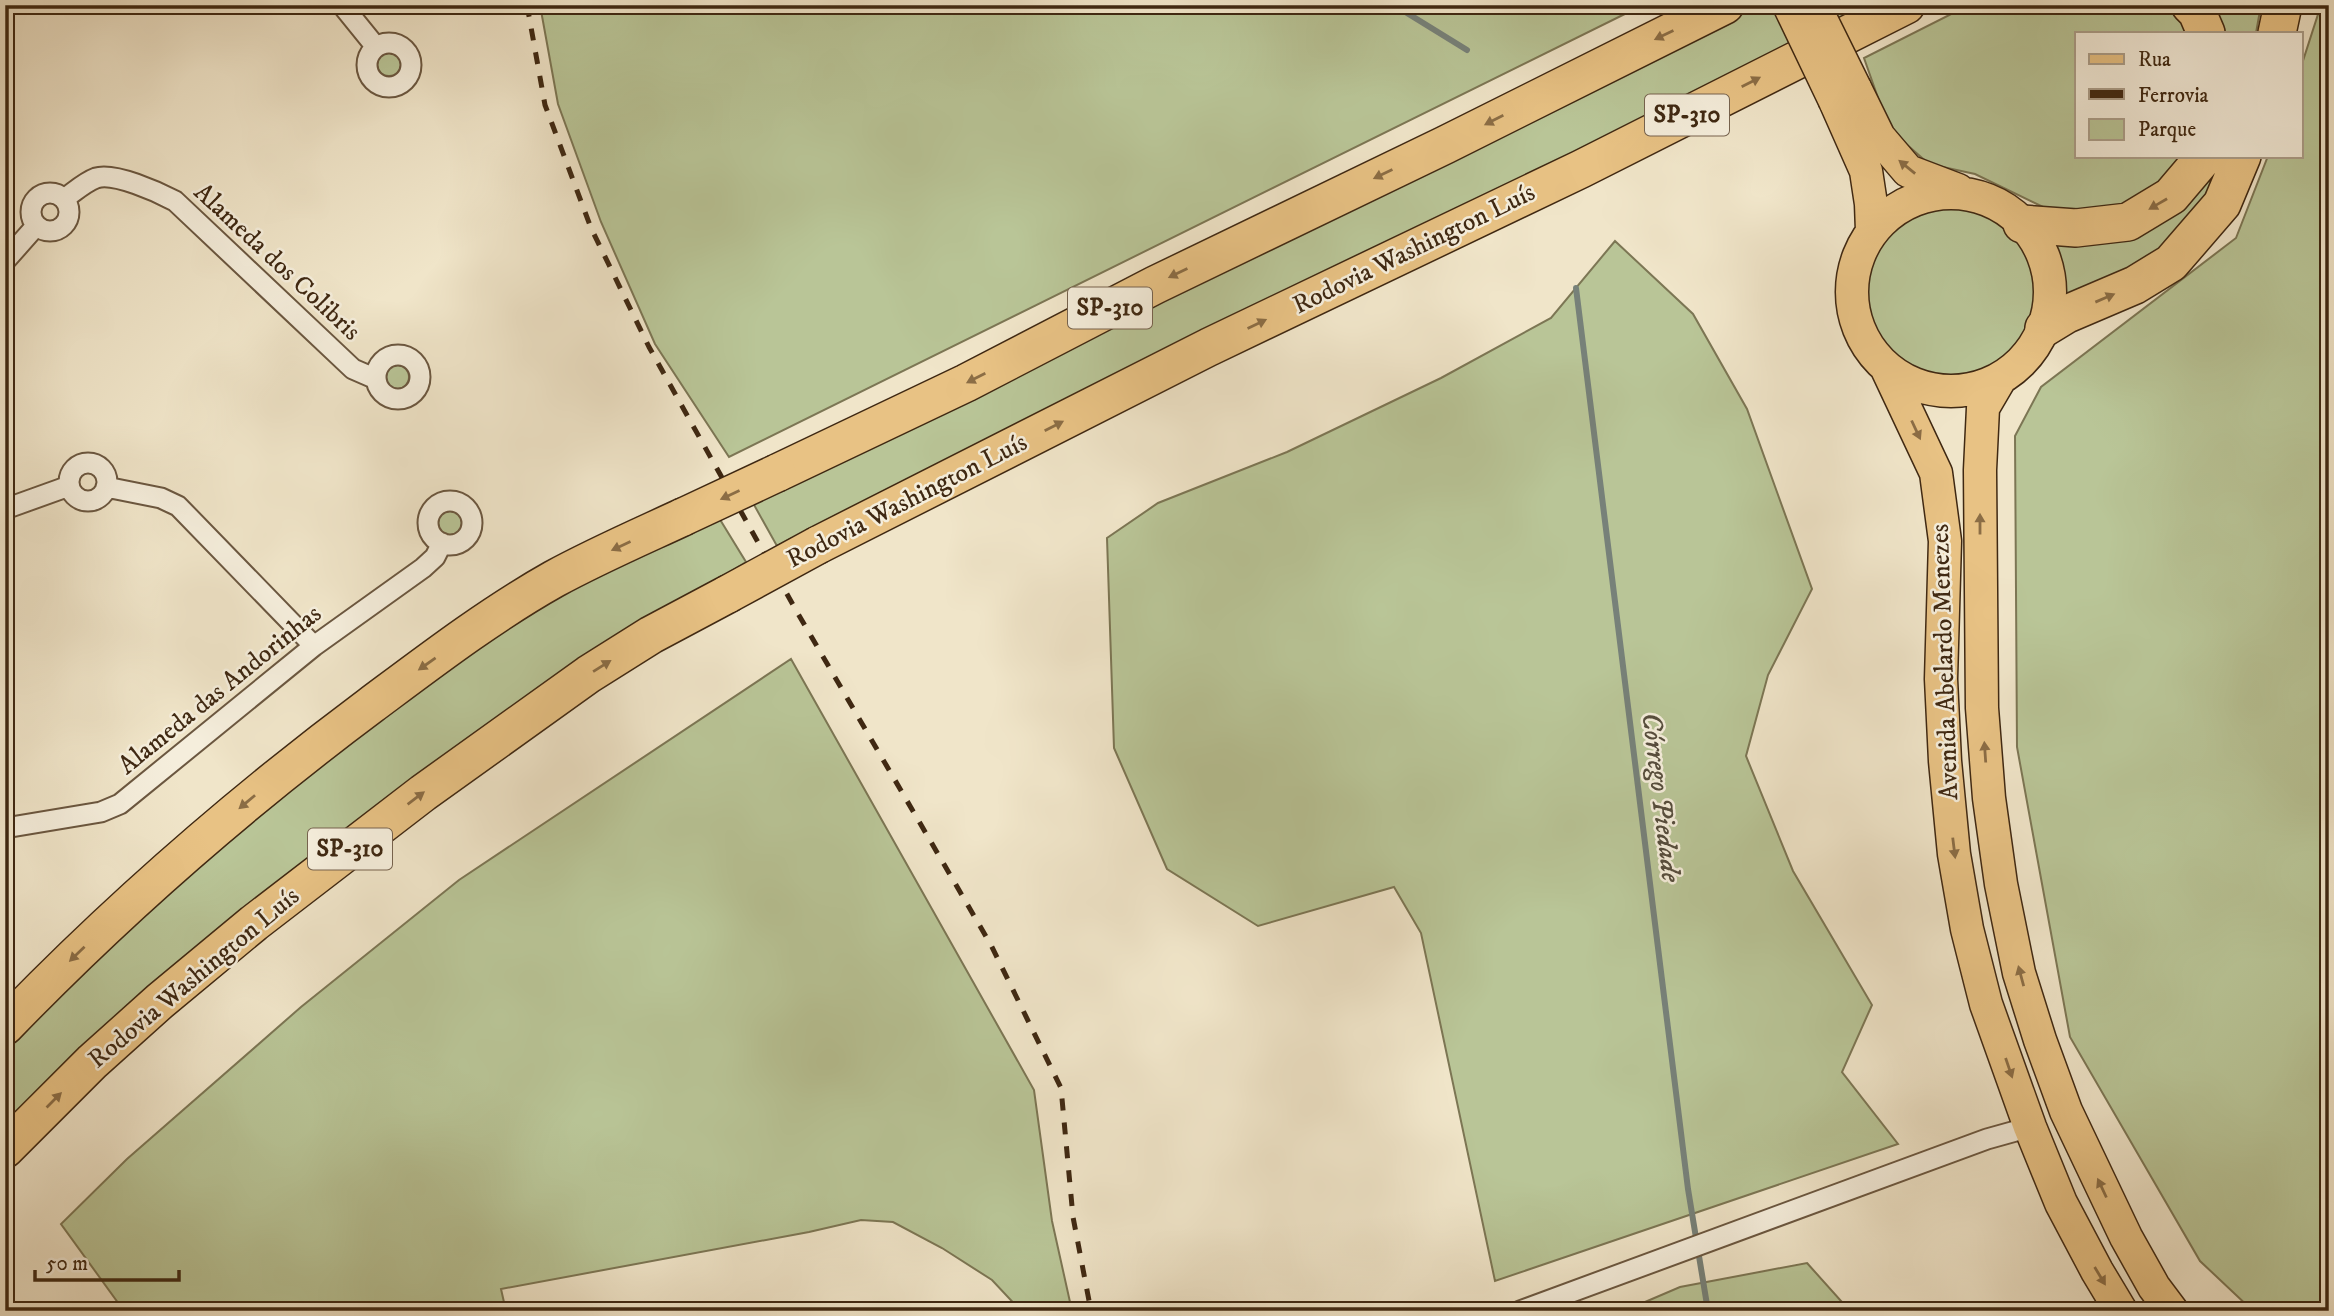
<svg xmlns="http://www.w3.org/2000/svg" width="2334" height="1316" font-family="'IM FELL DW Pica',serif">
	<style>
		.green { fill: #b9c597; stroke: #7c7654; stroke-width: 2 }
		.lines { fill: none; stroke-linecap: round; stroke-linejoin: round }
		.stream { stroke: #778179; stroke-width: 6 }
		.street-casing { stroke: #6b5740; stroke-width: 23 }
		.primary-casing { stroke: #3f2812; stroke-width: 35 }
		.highway-casing { stroke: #3f2812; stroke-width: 40 }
		.street { stroke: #f5eedc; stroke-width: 19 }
		.primary { stroke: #e8c284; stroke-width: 32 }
		.highway { stroke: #e8c284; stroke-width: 37 }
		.rail { stroke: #3f2812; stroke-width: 5; stroke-dasharray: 12 12; stroke-linecap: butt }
		.primary-bridge-casing { stroke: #3f2812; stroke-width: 35; stroke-linecap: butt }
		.highway-bridge-casing { stroke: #3f2812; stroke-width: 40; stroke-linecap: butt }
		.primary-bridge { stroke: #e8c284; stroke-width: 32 }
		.highway-bridge { stroke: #e8c284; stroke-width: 37 }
		.oneway { fill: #8b6d45 }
		.labels { text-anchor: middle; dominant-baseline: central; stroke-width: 5; stroke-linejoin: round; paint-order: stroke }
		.shield { fill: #f5eedc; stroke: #76634f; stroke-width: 2 }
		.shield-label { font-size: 24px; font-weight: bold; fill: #3f2812 }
		.street-label { font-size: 26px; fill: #3f2812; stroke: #f5eedc }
		.water-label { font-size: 28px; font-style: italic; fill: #564d3d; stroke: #f5eedc }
	</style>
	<rect width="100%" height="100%" fill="#f0e5c9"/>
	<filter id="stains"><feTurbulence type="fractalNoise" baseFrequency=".00286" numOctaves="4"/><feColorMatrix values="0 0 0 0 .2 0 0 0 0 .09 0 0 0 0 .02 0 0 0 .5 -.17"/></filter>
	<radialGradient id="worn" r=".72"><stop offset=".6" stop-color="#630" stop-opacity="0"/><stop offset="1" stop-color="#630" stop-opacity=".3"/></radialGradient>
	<path class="green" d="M 540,5 L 1643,5 L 729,457 L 655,344 L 601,222 L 558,104 Z
		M 1757,5 L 1881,5 L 795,541 L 792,538 L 777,546 L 753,503 L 1321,219 Z
		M 1969,5 L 2172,5 L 2192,33 L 2077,33 L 2077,156 L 2188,156 L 2162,186 L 2124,208 L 2073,215 L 2043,207 L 1975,174 L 1929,164 L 1889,129 L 1864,58 Z
		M 2199,5 L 2261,5 L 2256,33 L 2213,33 Z
		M 2321,5 L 2329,5 L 2329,1311 L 2253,1311 L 2200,1261 L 2070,1037 L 2017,747 L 2015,436 L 2041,387 L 2236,238 L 2268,156 L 2301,156 L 2301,67 Z
		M377 64a12 12 0 1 1 24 0a12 12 0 1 1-24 0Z
		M 2237,156 L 2195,231 L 2053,310 C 2054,282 2053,257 2037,234 L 2077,235 Z
		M1861 292a90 90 0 1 1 180 0a90 90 0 1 1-180 0Z
		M 1615,241 L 1693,314 L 1747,409 L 1812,589 L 1768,675 L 1746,756 L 1793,871 L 1872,1005 L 1842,1072 L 1898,1144 L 1495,1281 L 1421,933 L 1394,887 L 1258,926 L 1167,869 L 1114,748 L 1107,538 L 1158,503 L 1287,452 L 1441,378 L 1551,318 Z
		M385 377a12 12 0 1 1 24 0a12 12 0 1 1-24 0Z
		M438 523a12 12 0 1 1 24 0a12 12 0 1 1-24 0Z
		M 716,513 L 746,562 L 730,572 L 726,579 L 5,1130 L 5,1041 L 287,780 L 565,587 Z
		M 791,659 L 1034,1090 L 1052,1221 L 1072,1311 L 1021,1311 L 992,1280 L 942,1248 L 893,1222 L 861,1220 L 809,1232 L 501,1289 L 506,1311 L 124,1311 L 61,1224 L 127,1159 L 301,1007 L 459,880 Z
		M 1807,1263 L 1850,1311 L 1624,1311 L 1680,1287 Z"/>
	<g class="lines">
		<path class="stream" d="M 1394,5 L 1467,50
			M 1576,288 L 1688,1189 L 1708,1311"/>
		<defs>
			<path id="street" d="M 342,5 L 376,47
				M367 65a22 22 0 1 1 44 0a22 22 0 1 1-44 0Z
				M31 212a19 19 0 1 1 38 0a19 19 0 1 1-38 0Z
				M 64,199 C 74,192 85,182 96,178 C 114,172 158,192 175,201 L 353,369 L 376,379
				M 5,261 L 36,226
				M376 377a22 22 0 1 1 44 0a22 22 0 1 1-44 0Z
				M69 482a19 19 0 1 1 38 0a19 19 0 1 1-38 0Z
				M 106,487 L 161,498 L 178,506 L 314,646
				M428 523a22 22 0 1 1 44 0a22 22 0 1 1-44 0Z
				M 5,509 L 69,486
				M 5,828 L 101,812 L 120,804 L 314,646 L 423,568 L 435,557 L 442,543
				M 1520,1311 L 1987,1139 L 2030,1127"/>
			<path id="primary" d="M 1855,88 L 1879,137 L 1908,171 L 1958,190
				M 1835,101 L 1866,171 L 1871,204 L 1872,231
				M1852 292a99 99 0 1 1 198 0a99 99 0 1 1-198 0Z
				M 1887,369 L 1936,473 L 1945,541 L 1941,679 L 1945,761 L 1954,854 L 1967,929 L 1986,1004 L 2030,1127 L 2061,1203 L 2097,1271 L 2121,1311
				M 2000,379 L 1983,408 L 1980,470 L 1982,708 L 1989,798 L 2001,884 L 2019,973 L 2040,1040 L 2066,1111 L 2126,1237 L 2154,1287 L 2172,1311"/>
			<path id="highway" d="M 2190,5 L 2197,12 L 2206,33
				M 2277,33 L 2283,5
				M 2022,224 L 2076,228 L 2128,222 L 2171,196 L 2205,156
				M 2044,328 L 2067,314 L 2135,285 L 2171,263 L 2222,204 L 2242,156
				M 777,473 L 966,383 L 1155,285 L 1445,145 L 1725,5
				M 818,545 L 1209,347 L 1581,169 L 1906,5
				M 5,1026 C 118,909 241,802 371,705 C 430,661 490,615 554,579 C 596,556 640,537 683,517
				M 5,1149 L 92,1062 L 160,1001 L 254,923 L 423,793 L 589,674 L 651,635 L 728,594"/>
		</defs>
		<use href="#street" class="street-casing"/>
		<use href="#primary" class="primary-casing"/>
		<use href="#highway" class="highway-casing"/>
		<use href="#street" class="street"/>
		<use href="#primary" class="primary"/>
		<use href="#highway" class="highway"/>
		<path class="rail" d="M 527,5 L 545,105 L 591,228 L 649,347 L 797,612 L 991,945 L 1061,1088 L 1073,1217 L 1091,1311"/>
		<defs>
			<path id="primary-bridge" d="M 1789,5 L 1835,101
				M 1814,5 L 1855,88"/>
			<path id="highway-bridge" d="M 683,517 L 777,473
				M 728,594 L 818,545"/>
		</defs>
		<use href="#primary-bridge" class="primary-bridge-casing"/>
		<use href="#highway-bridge" class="highway-bridge-casing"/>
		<use href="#primary-bridge" class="primary-bridge"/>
		<use href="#highway-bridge" class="highway-bridge"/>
	</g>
	<defs><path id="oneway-solid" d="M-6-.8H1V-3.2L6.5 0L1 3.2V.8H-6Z" transform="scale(1.75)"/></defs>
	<g class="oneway">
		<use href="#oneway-solid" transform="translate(1664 35) rotate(154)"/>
		<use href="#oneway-solid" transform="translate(1751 82) rotate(-27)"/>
		<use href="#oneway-solid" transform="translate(1494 120) rotate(153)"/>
		<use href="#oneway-solid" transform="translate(1907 167) rotate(-141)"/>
		<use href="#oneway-solid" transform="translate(1383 174) rotate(154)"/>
		<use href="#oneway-solid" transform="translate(2158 204) rotate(150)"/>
		<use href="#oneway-solid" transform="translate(1178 273) rotate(154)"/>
		<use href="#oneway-solid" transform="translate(2105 298) rotate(-23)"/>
		<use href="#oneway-solid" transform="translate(1257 324) rotate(-26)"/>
		<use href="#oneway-solid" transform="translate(976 378) rotate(153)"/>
		<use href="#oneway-solid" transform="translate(1054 426) rotate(-27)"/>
		<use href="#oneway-solid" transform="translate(1916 430) rotate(65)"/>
		<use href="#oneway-solid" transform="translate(730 495) rotate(155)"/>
		<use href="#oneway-solid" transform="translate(1980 524) rotate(-90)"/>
		<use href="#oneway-solid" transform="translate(621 546) rotate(155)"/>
		<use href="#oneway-solid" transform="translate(427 664) rotate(145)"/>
		<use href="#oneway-solid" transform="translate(602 666) rotate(-32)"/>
		<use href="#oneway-solid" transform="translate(1985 752) rotate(-94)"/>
		<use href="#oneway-solid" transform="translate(416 798) rotate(-37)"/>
		<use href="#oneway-solid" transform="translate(247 802) rotate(140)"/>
		<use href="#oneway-solid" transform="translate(1954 848) rotate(83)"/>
		<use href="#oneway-solid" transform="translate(77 954) rotate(136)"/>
		<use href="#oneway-solid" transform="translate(2021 976) rotate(-105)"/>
		<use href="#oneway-solid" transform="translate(2009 1068) rotate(71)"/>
		<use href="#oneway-solid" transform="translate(54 1100) rotate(-45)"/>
		<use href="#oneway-solid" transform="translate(2102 1188) rotate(-115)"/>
		<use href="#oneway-solid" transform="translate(2100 1276) rotate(59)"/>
	</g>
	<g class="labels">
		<g class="shield">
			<rect x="1645" y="94.5" width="84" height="41" rx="5"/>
			<rect x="1068" y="287.5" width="84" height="41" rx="5"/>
			<rect x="308" y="828.5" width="84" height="41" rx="5"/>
		</g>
		<g class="shield-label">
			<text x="1687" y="115">SP-310</text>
			<text x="1110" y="308">SP-310</text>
			<text x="350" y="849">SP-310</text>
		</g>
		<g class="street-label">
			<text transform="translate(1414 249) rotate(-26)">Rodovia Washington Luís</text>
			<text transform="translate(277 262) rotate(43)">Alameda dos Colibris</text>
			<text transform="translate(907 501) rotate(-27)">Rodovia Washington Luís</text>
			<text transform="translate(1945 662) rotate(-92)">Avenida Abelardo Menezes</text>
			<text transform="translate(220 690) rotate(-39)">Alameda das Andorinhas</text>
			<text transform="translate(194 978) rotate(-40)">Rodovia Washington Luís</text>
		</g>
		<g class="water-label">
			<text transform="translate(1661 797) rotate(83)">Córrego Piedade</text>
		</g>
	</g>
	<rect width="2334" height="1316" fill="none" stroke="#f0e5c9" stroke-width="28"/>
	<rect x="7" y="7" width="2320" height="1302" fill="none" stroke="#3f2812" stroke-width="3.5"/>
	<rect x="14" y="14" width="2306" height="1288" fill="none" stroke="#3f2812" stroke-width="2"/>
	<rect x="2075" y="32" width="228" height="126" fill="#f5eedc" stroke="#ac9f8b" stroke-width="2"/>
	<rect x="2089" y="54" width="35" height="10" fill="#e8c284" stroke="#ac9f8b" stroke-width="2"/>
	<text x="2138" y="66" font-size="21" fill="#3f2812">Rua</text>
	<rect x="2089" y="89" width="35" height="10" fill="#3f2812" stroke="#ac9f8b" stroke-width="2"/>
	<text x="2138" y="102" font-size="21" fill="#3f2812">Ferrovia</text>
	<rect x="2089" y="119" width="35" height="21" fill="#b9c597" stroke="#ac9f8b" stroke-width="2"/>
	<text x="2138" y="136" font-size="21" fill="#3f2812">Parque</text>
	<path d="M35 1270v10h144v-10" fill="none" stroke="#3f2812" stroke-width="3.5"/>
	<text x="46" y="1270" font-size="21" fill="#3f2812" stroke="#f5eedc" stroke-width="5" paint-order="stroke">50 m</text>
	<rect width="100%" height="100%" filter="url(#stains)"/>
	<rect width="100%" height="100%" fill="url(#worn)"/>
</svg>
